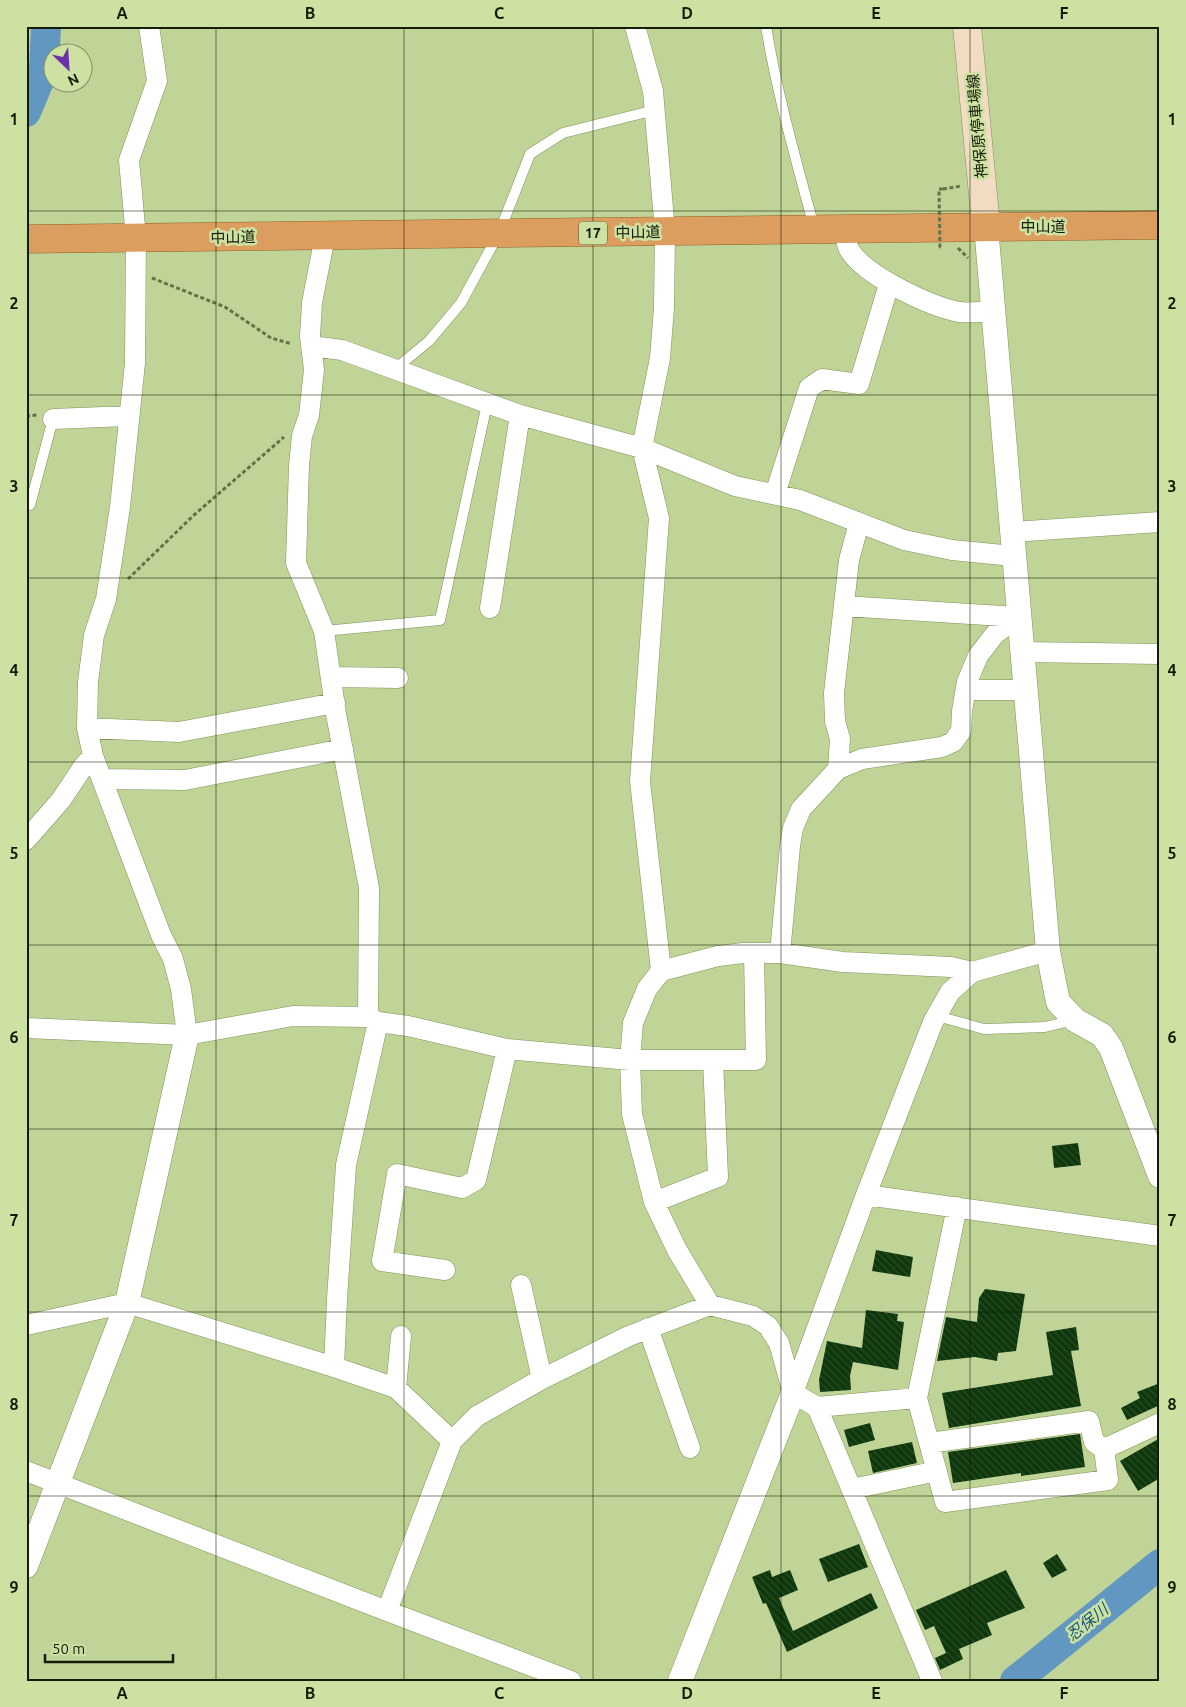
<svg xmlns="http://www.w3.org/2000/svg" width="1186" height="1707" font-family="Ubuntu,'Noto Sans JP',sans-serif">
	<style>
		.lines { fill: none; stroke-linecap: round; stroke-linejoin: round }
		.river { stroke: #6197c0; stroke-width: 30 }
		.building { fill: url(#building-back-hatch) }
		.service-casing { stroke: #819359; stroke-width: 11 }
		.minor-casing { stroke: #819359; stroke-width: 21 }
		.tertiary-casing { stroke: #819359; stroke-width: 25 }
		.secondary-casing { stroke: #819359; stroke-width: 29 }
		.trunk-casing { stroke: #916125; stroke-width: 29 }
		.path { stroke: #657249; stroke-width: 3; stroke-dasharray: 4 2.5; stroke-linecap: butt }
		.service { stroke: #fff; stroke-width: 10 }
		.minor { stroke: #fff; stroke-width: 20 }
		.tertiary { stroke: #fff; stroke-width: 24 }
		.secondary { stroke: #f2dbc3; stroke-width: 28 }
		.trunk { stroke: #dc9e5f; stroke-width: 28 }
		.path-bridge { stroke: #657249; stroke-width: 3; stroke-dasharray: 4 2.5; stroke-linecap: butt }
		.grid { fill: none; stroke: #151b04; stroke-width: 1; stroke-opacity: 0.55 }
		.labels { text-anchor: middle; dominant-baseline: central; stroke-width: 5; stroke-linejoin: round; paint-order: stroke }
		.shield { fill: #cde1a3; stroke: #4c5634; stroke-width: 1 }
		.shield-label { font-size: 14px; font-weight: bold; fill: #151b04 }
		.street-label { font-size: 15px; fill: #151b04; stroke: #cde1a3 }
		.water-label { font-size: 16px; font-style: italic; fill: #17557e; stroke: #cde1a3 }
		.neatline { fill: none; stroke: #151b04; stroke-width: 2 }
		.grid-label { font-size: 16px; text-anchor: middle; font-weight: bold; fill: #151b04 }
	</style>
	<defs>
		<pattern id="building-back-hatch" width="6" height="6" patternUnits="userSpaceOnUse" patternTransform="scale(1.25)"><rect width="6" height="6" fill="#0e370c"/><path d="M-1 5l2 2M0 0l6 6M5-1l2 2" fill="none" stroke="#284b25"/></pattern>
	</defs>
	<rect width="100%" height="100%" fill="#c0d497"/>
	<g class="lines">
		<path class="river" d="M 26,112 L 44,69 L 46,26
			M 1015,1681 L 1160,1564"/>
	</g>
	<path class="building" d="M 1078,1143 L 1081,1165 L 1054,1168 L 1052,1146 Z
		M 876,1250 L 913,1257 L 910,1277 L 872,1271 Z
		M 985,1289 L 1025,1294 L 1016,1351 L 998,1353 L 997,1361 L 975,1357 L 937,1361 L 946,1317 L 977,1322 L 979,1298 Z
		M 866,1310 L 898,1314 L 897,1321 L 904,1322 L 898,1370 L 853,1362 L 850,1376 L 851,1390 L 820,1392 L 819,1380 L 827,1341 L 862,1348 Z
		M 1076,1327 L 1079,1350 L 1071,1351 L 1081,1406 L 949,1428 L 942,1393 L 1053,1375 L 1046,1332 Z
		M 1160,1383 L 1160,1405 L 1127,1420 L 1121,1408 L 1140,1398 L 1137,1392 Z
		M 870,1423 L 875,1440 L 849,1447 L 844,1430 Z
		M 1080,1434 L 1085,1467 L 1021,1476 L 1021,1473 L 953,1483 L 948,1452 Z
		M 1160,1438 L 1160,1478 L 1138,1491 L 1120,1461 Z
		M 912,1442 L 917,1463 L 873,1473 L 868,1451 Z
		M 859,1544 L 868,1567 L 828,1582 L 819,1559 Z
		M 1057,1554 L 1067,1570 L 1052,1578 L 1043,1563 Z
		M 770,1570 L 772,1577 L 790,1570 L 798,1590 L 779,1598 L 793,1631 L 871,1593 L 878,1608 L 787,1652 L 766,1603 L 763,1604 L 752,1577 Z
		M 1006,1570 L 1025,1608 L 987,1623 L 992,1635 L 959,1649 L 963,1659 L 940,1670 L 935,1658 L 946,1653 L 934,1626 L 925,1630 L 916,1610 Z"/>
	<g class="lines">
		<defs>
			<path id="service" d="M 766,26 C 777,94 796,160 814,227
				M 395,369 L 429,341 L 461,303 L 499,233 L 530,154 L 563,133 L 655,110
				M 30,505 L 53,419
				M 324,631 L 440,620 L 487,404
				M 937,1016 L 984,1029 L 1045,1027 L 1074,1020"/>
			<path id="minor" d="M 149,26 L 157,81 L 129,160 L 136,238 L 135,363 L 120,507 L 106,599 L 94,635 L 88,682 L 87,728 L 93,756 L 161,935 L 173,959 L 181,989 L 187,1035
				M 635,26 L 653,91 L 665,232 L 664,308 L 660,358 L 642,448 L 659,518 L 640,781 L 661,971
				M 844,229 C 845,236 846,245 850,251 C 866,276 929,306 959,312 C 969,313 982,312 993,311
				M 325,236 L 312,303 L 310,336 L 314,370 L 309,415 L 302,436 L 299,465 L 296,563 L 324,631 L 336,714 L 369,888 L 368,1017
				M 311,346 L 342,350 L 520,415 L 642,448 L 735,486 L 800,500 L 904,540 L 952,550 L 1013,556
				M 53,419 L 128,416
				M 775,494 L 809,388 L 822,379 L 859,384 L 889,284
				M 1011,532 L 1160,522
				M 844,606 L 1018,617
				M 490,608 L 520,415
				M 1021,652 L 1160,654
				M 331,677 L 398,678
				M 966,690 L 1025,690
				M 87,728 L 179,732 L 335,703
				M 838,769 L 840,739 L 835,721 L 834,693 L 849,560 L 859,523
				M 102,779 L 185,780 L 343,749
				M 26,840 L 61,800 L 83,767 L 93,756
				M 780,953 L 790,846 L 793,828 L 801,809 L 838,769 L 862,759 L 942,747 L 953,742 L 961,731 L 962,711 L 967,682 L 978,656 L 995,634 L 1018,617
				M 26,1028 L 187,1035 L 293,1016 L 368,1017 L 378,1022 L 408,1026 L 507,1049 L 630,1060 L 756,1060 L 754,954
				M 866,1195 L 1160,1236
				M 654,1202 L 718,1177 L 713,1060
				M 445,1270 L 382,1261 L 397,1174 L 462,1188 L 476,1180 L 507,1049
				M 521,1285 L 542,1379
				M 710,1305 L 677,1250 L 654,1202 L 632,1114 L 630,1060 L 633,1023 L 647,989 L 661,971 L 718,956 L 743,953 L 780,953 L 843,962 L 951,967 L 972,972
				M 26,1325 L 127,1303 L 334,1367 L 396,1388 L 452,1441
				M 648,1328 L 690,1448
				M 334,1367 L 337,1299 L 346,1165 L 378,1022
				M 396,1388 L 401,1336
				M 793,1393 L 866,1195 L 933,1022 L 950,992 L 972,972 L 1048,951
				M 917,1398 L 957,1207
				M 817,1407 L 917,1398 L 945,1502 L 1108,1480 L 1104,1449 L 1160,1423
				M 929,1443 L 1089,1421 L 1094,1442 L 1104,1449
				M 26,1471 L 387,1611 L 571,1681
				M 852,1489 L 937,1471
				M 387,1611 L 452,1441 L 477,1416 L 542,1379 L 629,1336 L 710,1305 L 753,1316 L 768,1326 L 779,1343 L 793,1393 L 817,1407 L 932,1681"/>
			<path id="tertiary" d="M 986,226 L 1048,951 L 1058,1002 L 1075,1020 L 1102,1035 L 1111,1048 L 1160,1176
				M 26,1566 L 127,1303 L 187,1035
				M 680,1681 L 793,1393"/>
			<path id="secondary" d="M 967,26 L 986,226"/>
			<path id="trunk" d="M 26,239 L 1160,225"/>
		</defs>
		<use href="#service" class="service-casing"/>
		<use href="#minor" class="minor-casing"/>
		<use href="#tertiary" class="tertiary-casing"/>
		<use href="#secondary" class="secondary-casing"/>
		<use href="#trunk" class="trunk-casing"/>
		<path class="path" d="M 943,189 L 961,186
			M 958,248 L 968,258
			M 152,278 L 225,307 L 271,338 L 292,344
			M 26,416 L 37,415
			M 128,579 L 194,515 L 284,437"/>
		<use href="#service" class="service"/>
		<use href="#minor" class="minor"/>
		<use href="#tertiary" class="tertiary"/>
		<use href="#secondary" class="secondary"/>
		<use href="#trunk" class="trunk"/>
		<path class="path-bridge" d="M 943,189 L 939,189 L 940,247 L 943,247"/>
	</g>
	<path class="grid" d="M 216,26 L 216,1681M 404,26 L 404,1681M 593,26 L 593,1681M 781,26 L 781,1681M 970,26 L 970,1681M 26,211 L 1160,211M 26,395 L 1160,395M 26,578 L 1160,578M 26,762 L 1160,762M 26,945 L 1160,945M 26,1129 L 1160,1129M 26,1312 L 1160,1312M 26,1496 L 1160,1496"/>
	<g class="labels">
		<rect class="shield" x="579" y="221.5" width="28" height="23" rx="4"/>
		<g class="shield-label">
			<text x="593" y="233">17</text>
		</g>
		<g class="street-label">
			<text transform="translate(977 126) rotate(-95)">神保原停車場線</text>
			<text x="1043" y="226">中山道</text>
			<text transform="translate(638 232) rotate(-1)">中山道</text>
			<text transform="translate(233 237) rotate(-1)">中山道</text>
		</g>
		<g class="water-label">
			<text transform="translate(1087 1622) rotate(-39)">忍保川</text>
		</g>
	</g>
	<rect width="1186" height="1707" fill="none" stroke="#cde1a3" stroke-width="55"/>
	<g transform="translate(68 68) rotate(155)"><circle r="24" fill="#cde1a3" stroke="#839263"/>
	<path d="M0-4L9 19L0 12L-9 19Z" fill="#6c31a7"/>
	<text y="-8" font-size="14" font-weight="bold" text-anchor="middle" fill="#151b04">N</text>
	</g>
	<path d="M45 1654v8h128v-8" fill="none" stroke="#151b04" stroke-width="2.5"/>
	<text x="52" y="1654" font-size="15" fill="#151b04" stroke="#cde1a3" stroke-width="4" paint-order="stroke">50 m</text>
	<rect x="28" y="28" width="1130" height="1652" class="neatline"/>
	<g class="grid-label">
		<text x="122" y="19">A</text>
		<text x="310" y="19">B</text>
		<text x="499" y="19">C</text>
		<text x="687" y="19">D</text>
		<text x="876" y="19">E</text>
		<text x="1064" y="19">F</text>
		<text x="14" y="125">1</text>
		<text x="1172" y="125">1</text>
		<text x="14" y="309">2</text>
		<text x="1172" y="309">2</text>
		<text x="14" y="492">3</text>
		<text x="1172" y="492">3</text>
		<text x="14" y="676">4</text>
		<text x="1172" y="676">4</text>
		<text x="14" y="859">5</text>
		<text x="1172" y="859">5</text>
		<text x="14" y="1043">6</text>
		<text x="1172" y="1043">6</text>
		<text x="14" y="1226">7</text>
		<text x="1172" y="1226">7</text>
		<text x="14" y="1410">8</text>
		<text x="1172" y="1410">8</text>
		<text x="14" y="1593">9</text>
		<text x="1172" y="1593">9</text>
		<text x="122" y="1699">A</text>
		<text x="310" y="1699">B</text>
		<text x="499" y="1699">C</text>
		<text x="687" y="1699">D</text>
		<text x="876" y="1699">E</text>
		<text x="1064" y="1699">F</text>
	</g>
</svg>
